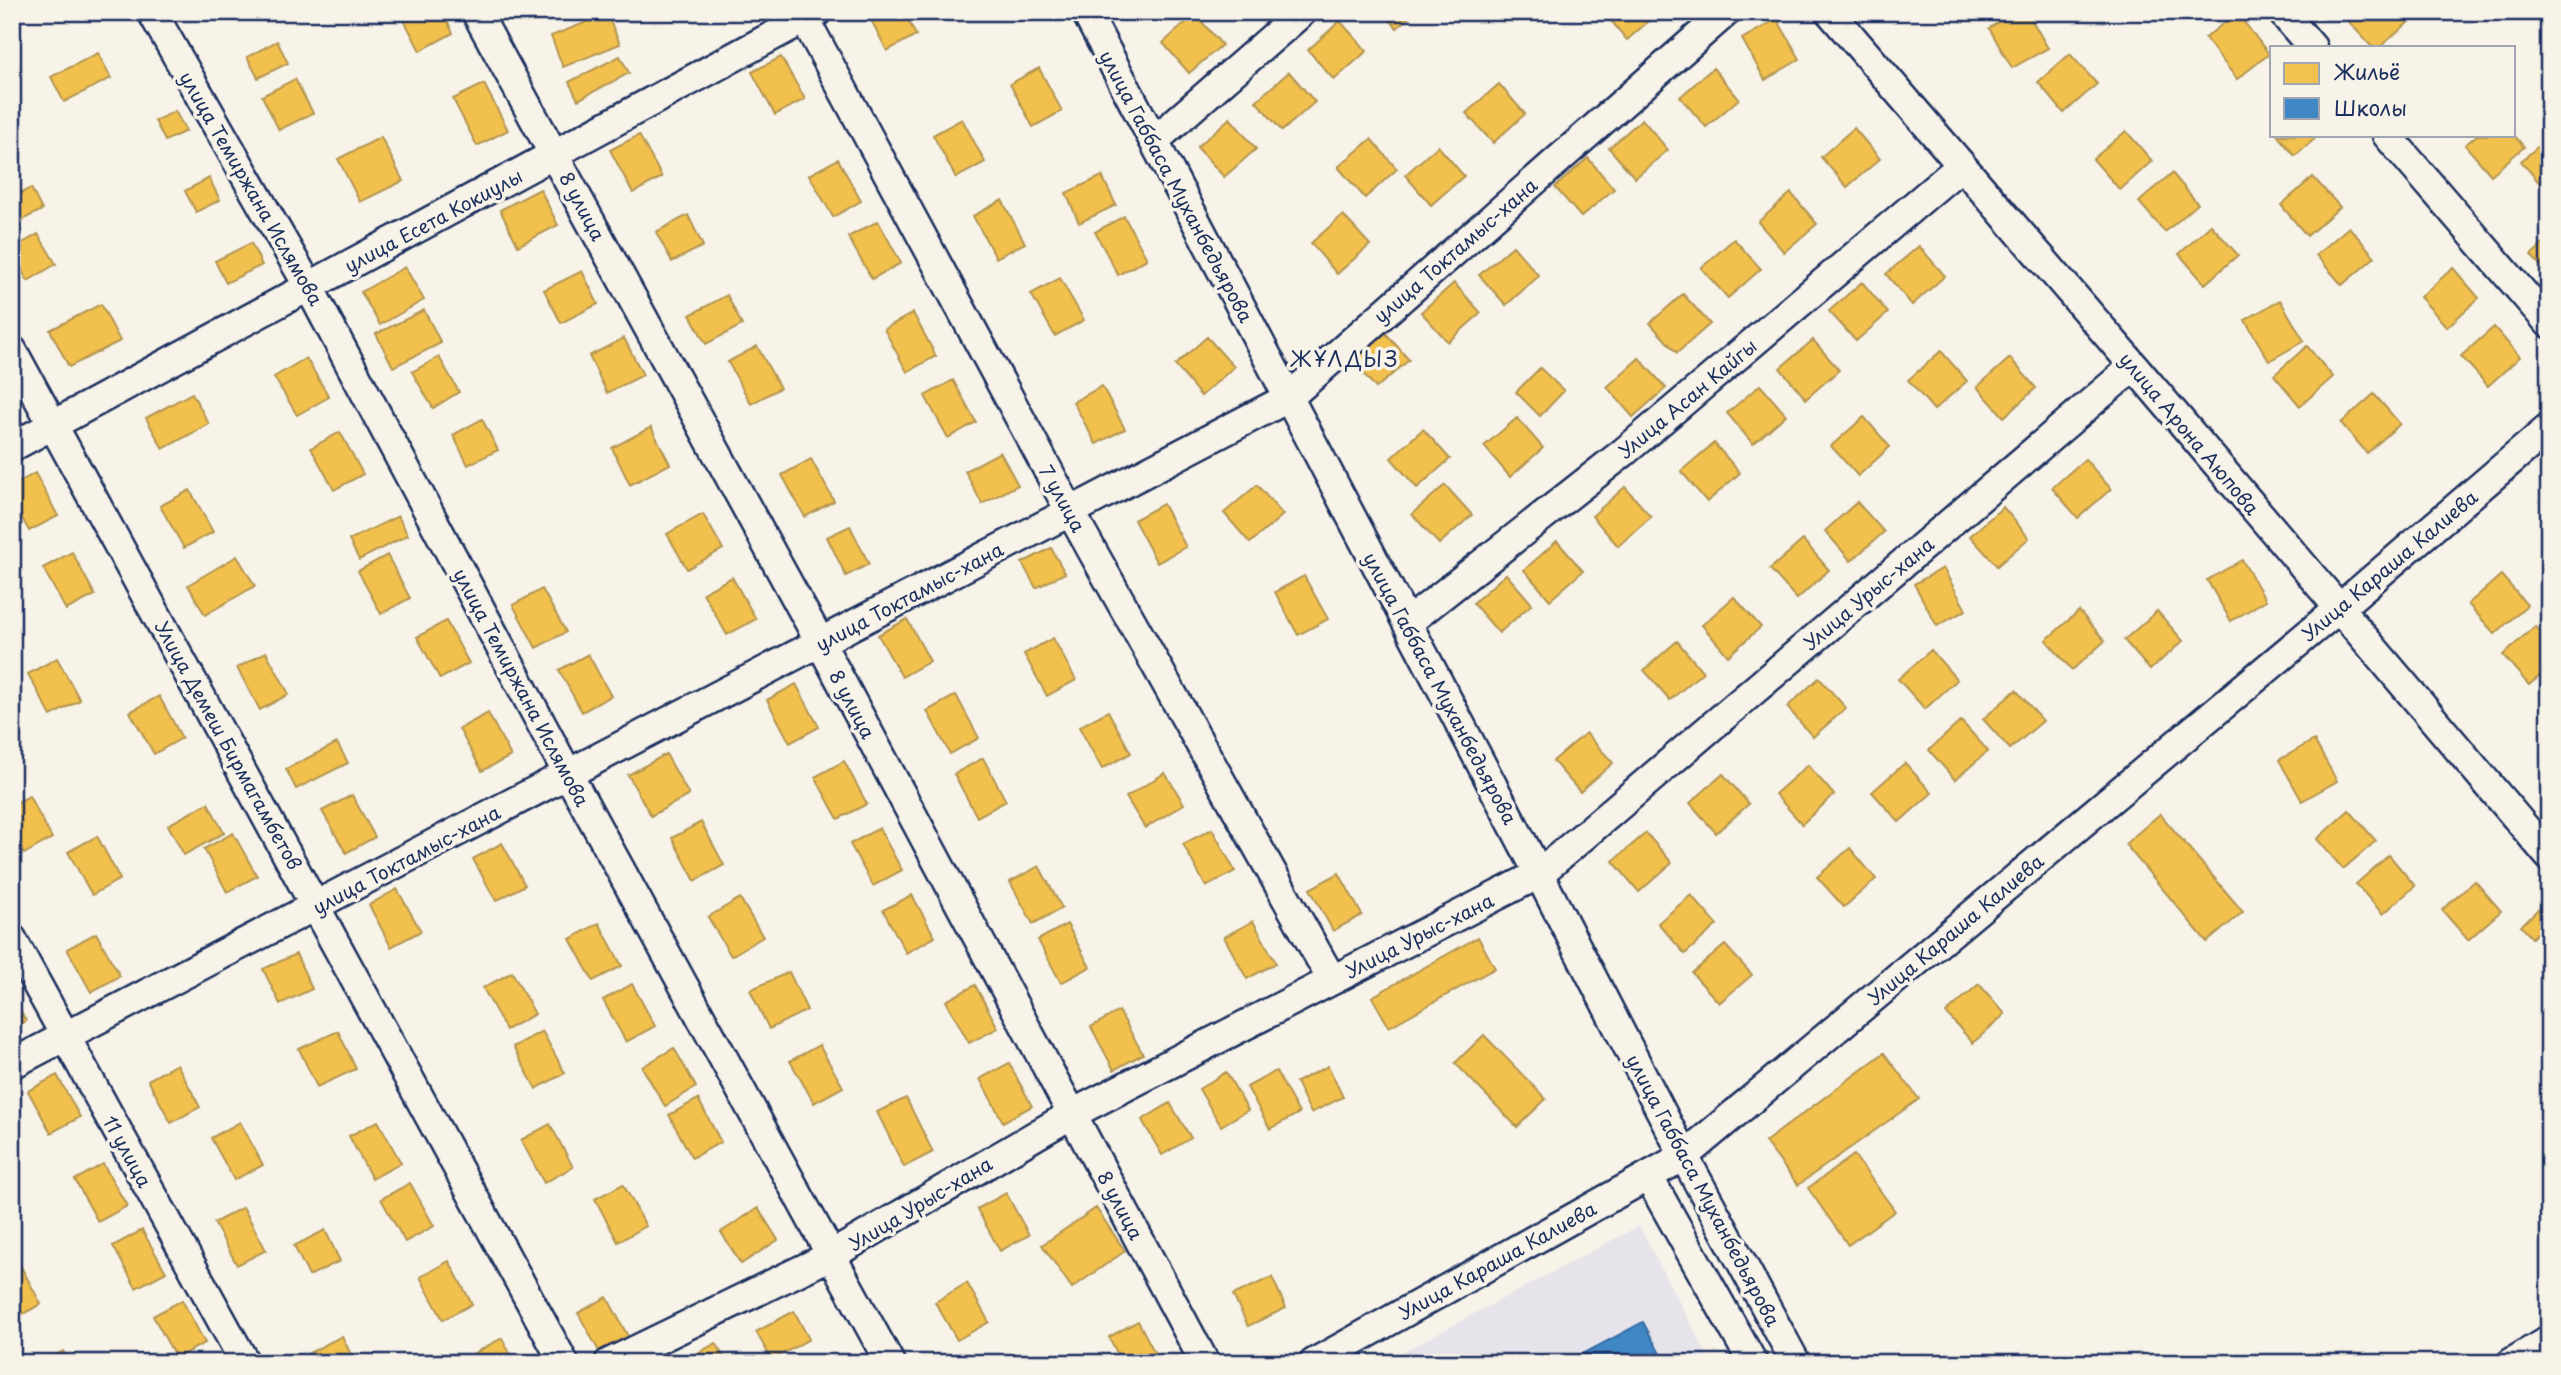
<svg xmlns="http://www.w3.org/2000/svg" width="2561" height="1375" font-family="'Playpen Sans',sans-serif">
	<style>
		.built { fill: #e6e3eb }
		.homes { fill: #f2c14e; stroke: #b29553; stroke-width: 2 }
		.schools { fill: #3f88c5; stroke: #346da6; stroke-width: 2 }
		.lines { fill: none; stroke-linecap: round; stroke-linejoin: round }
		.minor-casing { stroke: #1b2f5e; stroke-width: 33 }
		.minor { stroke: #f7f3e8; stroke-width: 28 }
		.labels { text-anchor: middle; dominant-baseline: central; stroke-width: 7; stroke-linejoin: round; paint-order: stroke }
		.street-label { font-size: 19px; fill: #1b2f5e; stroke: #f7f3e8 }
		.neighbourhood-label { font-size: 21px; letter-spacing: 2px; fill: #1b2f5e; stroke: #f7f3e8 }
	</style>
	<rect width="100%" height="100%" fill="#f7f3e8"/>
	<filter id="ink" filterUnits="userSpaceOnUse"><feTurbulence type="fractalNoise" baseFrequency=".0143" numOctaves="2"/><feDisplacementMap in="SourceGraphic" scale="14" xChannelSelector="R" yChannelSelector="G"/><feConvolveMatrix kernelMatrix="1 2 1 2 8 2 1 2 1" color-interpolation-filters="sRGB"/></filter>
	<g filter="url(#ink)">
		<path class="built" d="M 1639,1226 L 1711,1363 L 1382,1363 Z"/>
		<path class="homes" d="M 415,12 L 443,12 L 453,33 L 420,51 L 403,18 Z
			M 867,12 L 904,12 L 916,35 L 887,51 Z
			M 1383,12 L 1415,12 L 1397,28 Z
			M 1604,12 L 1659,12 L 1627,40 Z
			M 2016,12 L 2027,12 L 2048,48 L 2012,68 L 1989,28 Z
			M 2359,12 L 2399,12 L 2408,23 L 2380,47 L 2372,47 L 2348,21 Z
			M 2237,13 L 2269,54 L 2237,79 L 2205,38 Z
			M 607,14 L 620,44 L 563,67 L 551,36 Z
			M 1195,14 L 1222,45 L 1189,73 L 1163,43 Z
			M 1777,19 L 1800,59 L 1765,80 L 1742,39 Z
			M 1340,21 L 1367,51 L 1334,80 L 1308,50 Z
			M 277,41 L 288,63 L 258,78 L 247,57 Z
			M 98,53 L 111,78 L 64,102 L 51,77 Z
			M 2070,54 L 2097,84 L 2064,113 L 2038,82 Z
			M 620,56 L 629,73 L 578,100 L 569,82 Z
			M 781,57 L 805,99 L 775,115 L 752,72 Z
			M 1039,68 L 1062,111 L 1033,127 L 1010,84 Z
			M 1713,68 L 1739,99 L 1706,127 L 1680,97 Z
			M 1289,72 L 1315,102 L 1282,131 L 1256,101 Z
			M 295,79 L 313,113 L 279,130 L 262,96 Z
			M 484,84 L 508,130 L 477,146 L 453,99 Z
			M 1499,84 L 1525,114 L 1493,143 L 1466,113 Z
			M 175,111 L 186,131 L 165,141 L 155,121 Z
			M 1230,118 L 1256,149 L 1224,177 L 1197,147 Z
			M 962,119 L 985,162 L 956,178 L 933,135 Z
			M 1642,119 L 1668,150 L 1635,178 L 1609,148 Z
			M 1854,128 L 1880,159 L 1847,187 L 1821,157 Z
			M 2126,131 L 2152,161 L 2120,190 L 2093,159 Z
			M 639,135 L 662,177 L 633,193 L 610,150 Z
			M 2277,135 L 2319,135 L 2295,156 Z
			M 2477,135 L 2514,135 L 2524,147 L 2491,175 L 2465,145 Z
			M 381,137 L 403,181 L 360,202 L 338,159 Z
			M 2549,137 L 2549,190 L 2547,192 L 2521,161 Z
			M 1371,139 L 1397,169 L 1365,198 L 1338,167 Z
			M 1438,146 L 1464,176 L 1431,205 L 1405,175 Z
			M 1588,158 L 1614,189 L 1581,217 L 1555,187 Z
			M 838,159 L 861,201 L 833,217 L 809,175 Z
			M 2172,173 L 2198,204 L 2165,232 L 2139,202 Z
			M 1102,176 L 1116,205 L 1079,223 L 1066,193 Z
			M 2313,177 L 2340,207 L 2307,236 L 2281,205 Z
			M 209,178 L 220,200 L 196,212 L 185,191 Z
			M 31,188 L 42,210 L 12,225 L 12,197 Z
			M 540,189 L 558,225 L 518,246 L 500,210 Z
			M 1791,193 L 1817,224 L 1784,252 L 1758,222 Z
			M 1002,200 L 1025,243 L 996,258 L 973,216 Z
			M 688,215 L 703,246 L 672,262 L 656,232 Z
			M 1343,215 L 1370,245 L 1337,274 L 1311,243 Z
			M 1124,216 L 1147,259 L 1118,275 L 1095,232 Z
			M 878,221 L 901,263 L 872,279 L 848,237 Z
			M 2211,225 L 2238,255 L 2205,284 L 2179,254 Z
			M 2349,227 L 2375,257 L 2342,285 L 2316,255 Z
			M 38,234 L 56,264 L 28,281 L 12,255 L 12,249 Z
			M 1734,239 L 1761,269 L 1728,298 L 1701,268 Z
			M 2549,239 L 2549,275 L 2531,255 Z
			M 251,243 L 262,265 L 226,283 L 215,261 Z
			M 1513,246 L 1539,276 L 1506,305 L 1479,275 Z
			M 1919,246 L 1945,276 L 1912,305 L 1886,274 Z
			M 405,267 L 424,300 L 380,325 L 361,292 Z
			M 2453,268 L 2479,298 L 2447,327 L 2420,297 Z
			M 582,271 L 598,304 L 561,323 L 544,290 Z
			M 1060,278 L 1084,320 L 1055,336 L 1031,294 Z
			M 1862,282 L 1888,313 L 1856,341 L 1829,311 Z
			M 1454,283 L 1481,313 L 1448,342 L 1421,312 Z
			M 1683,294 L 1710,324 L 1677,353 L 1650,323 Z
			M 727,295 L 742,325 L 706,344 L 690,315 Z
			M 2280,300 L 2304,341 L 2269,361 L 2245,320 Z
			M 101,304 L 120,341 L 69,367 L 50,330 Z
			M 424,310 L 441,343 L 393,367 L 376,334 Z
			M 913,313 L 936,356 L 907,372 L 884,329 Z
			M 2494,327 L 2520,357 L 2488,386 L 2461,356 Z
			M 1382,329 L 1409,360 L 1376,388 L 1350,358 Z
			M 1207,337 L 1234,367 L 1201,396 L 1175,365 Z
			M 624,338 L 643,375 L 607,393 L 589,356 Z
			M 1813,340 L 1839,370 L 1806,399 L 1780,368 Z
			M 757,346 L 780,388 L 751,404 L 728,362 Z
			M 2307,346 L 2333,377 L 2300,406 L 2274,375 Z
			M 1941,351 L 1967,381 L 1934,410 L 1908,380 Z
			M 439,357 L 459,392 L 433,408 L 412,372 Z
			M 306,358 L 329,397 L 297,415 L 274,377 Z
			M 1639,358 L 1666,388 L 1633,417 L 1607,387 Z
			M 2010,358 L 2036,388 L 2004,417 L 1977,387 Z
			M 1540,368 L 1564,391 L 1540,416 L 1516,392 Z
			M 953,380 L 976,422 L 948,438 L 925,396 Z
			M 1760,385 L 1786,415 L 1753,444 L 1727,413 Z
			M 1102,386 L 1125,429 L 1096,444 L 1073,402 Z
			M 192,393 L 209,424 L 163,449 L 146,418 Z
			M 2374,394 L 2400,424 L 2367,453 L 2341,423 Z
			M 1864,417 L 1890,447 L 1858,476 L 1831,446 Z
			M 1517,418 L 1543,448 L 1510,477 L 1484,446 Z
			M 482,419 L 498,450 L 468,465 L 453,435 Z
			M 651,427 L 670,464 L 630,485 L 612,448 Z
			M 1423,429 L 1450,459 L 1417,488 L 1391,458 Z
			M 340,432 L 363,474 L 334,490 L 311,448 Z
			M 1714,443 L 1740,473 L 1707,502 L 1681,471 Z
			M 1000,452 L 1018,485 L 982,504 L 965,471 Z
			M 811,459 L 834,501 L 805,517 L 782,475 Z
			M 2085,459 L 2111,489 L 2078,518 L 2052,488 Z
			M 35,473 L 58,516 L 29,531 L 12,500 L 12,486 Z
			M 1257,485 L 1283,515 L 1250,543 L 1224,513 Z
			M 1445,485 L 1472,515 L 1439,544 L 1412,514 Z
			M 1625,487 L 1651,517 L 1618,546 L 1592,516 Z
			M 190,490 L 213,532 L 184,548 L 160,506 Z
			M 1857,502 L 1884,532 L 1851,561 L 1825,531 Z
			M 1163,504 L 1186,547 L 1157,563 L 1134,520 Z
			M 2003,507 L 2029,538 L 1997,566 L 1970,536 Z
			M 703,514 L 723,549 L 687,569 L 667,534 Z
			M 398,516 L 408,535 L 359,560 L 349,540 Z
			M 850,526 L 869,564 L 846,576 L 827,537 Z
			M 1803,540 L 1829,570 L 1797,599 L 1770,569 Z
			M 1557,541 L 1583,571 L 1550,600 L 1524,570 Z
			M 1051,548 L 1065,573 L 1036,588 L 1022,563 Z
			M 72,552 L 95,595 L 66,610 L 43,568 Z
			M 387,555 L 410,598 L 381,614 L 358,571 Z
			M 237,556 L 255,586 L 205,615 L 188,585 Z
			M 2242,560 L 2266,600 L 2231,621 L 2207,580 Z
			M 1943,568 L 1966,610 L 1937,626 L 1914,584 Z
			M 1506,574 L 1532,604 L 1499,633 L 1473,603 Z
			M 2501,575 L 2527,605 L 2495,634 L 2468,604 Z
			M 1304,576 L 1328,619 L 1298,635 L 1275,592 Z
			M 732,577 L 756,619 L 727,635 L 703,593 Z
			M 542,589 L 566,632 L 536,648 L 513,605 Z
			M 1734,597 L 1761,627 L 1728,656 L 1702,625 Z
			M 2079,611 L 2105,641 L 2072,670 L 2046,640 Z
			M 2157,611 L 2183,641 L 2150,670 L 2124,640 Z
			M 907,619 L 930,661 L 902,677 L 878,635 Z
			M 446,621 L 469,663 L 440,679 L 417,637 Z
			M 2535,626 L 2549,642 L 2549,668 L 2529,685 L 2503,655 Z
			M 1053,638 L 1076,680 L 1047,696 L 1024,654 Z
			M 1677,641 L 1703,672 L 1670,700 L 1644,670 Z
			M 1931,650 L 1957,680 L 1925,709 L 1898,679 Z
			M 266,652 L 289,694 L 260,710 L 237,668 Z
			M 588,654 L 611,696 L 582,712 L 559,670 Z
			M 57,658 L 80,700 L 51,716 L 28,674 Z
			M 1819,678 L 1846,708 L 1813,737 L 1787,707 Z
			M 796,684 L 819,727 L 790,743 L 767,700 Z
			M 2016,690 L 2043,721 L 2010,749 L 1983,719 Z
			M 956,695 L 979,738 L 950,754 L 927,711 Z
			M 159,696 L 182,738 L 154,754 L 130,712 Z
			M 1108,711 L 1131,753 L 1102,769 L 1079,727 Z
			M 488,713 L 511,756 L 482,771 L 459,729 Z
			M 1961,721 L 1988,751 L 1955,780 L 1929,750 Z
			M 1586,733 L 1613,763 L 1580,792 L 1553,761 Z
			M 2314,740 L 2337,781 L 2302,801 L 2279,760 Z
			M 337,743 L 348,763 L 296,789 L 286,769 Z
			M 666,754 L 689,795 L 651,816 L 628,775 Z
			M 983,758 L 1006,801 L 977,817 L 954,774 Z
			M 844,761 L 867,804 L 838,819 L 815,777 Z
			M 1905,763 L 1932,793 L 1899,822 L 1872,792 Z
			M 1808,765 L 1834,795 L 1802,824 L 1775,794 Z
			M 1165,773 L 1184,804 L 1145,828 L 1126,797 Z
			M 1723,774 L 1749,804 L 1716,833 L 1690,803 Z
			M 352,795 L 375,837 L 346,853 L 322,811 Z
			M 29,796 L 52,838 L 24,854 L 12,834 L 12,805 Z
			M 208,803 L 224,833 L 184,855 L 168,825 Z
			M 2349,810 L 2376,841 L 2343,869 L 2317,839 Z
			M 2160,814 L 2243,912 L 2207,942 L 2125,844 Z
			M 701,822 L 724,865 L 695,881 L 672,838 Z
			M 879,828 L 902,870 L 873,886 L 850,844 Z
			M 1212,829 L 1235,871 L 1206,887 L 1183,844 Z
			M 233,833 L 257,876 L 227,892 L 204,849 Z
			M 1646,833 L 1672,863 L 1639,892 L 1613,861 Z
			M 97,836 L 120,879 L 92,895 L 68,852 Z
			M 502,843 L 525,885 L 496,901 L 473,859 Z
			M 1850,848 L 1876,879 L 1844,907 L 1817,877 Z
			M 2389,855 L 2415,886 L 2383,914 L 2356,884 Z
			M 1039,866 L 1062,908 L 1033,924 L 1010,882 Z
			M 1339,873 L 1362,915 L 1333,931 L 1310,889 Z
			M 2475,881 L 2501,911 L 2468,940 L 2442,910 Z
			M 397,889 L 421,931 L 391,947 L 369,905 Z
			M 912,895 L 935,937 L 906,953 L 883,910 Z
			M 1691,895 L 1717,925 L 1685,954 L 1658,923 Z
			M 740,898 L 763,937 L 731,956 L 708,917 Z
			M 2538,909 L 2549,921 L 2532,938 L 2521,926 Z
			M 1253,921 L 1276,963 L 1247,979 L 1224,937 Z
			M 599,923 L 622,966 L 593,981 L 570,939 Z
			M 1067,924 L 1090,967 L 1061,983 L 1038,940 Z
			M 96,933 L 120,976 L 91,992 L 67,949 Z
			M 1478,937 L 1495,968 L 1389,1027 L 1372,997 Z
			M 1725,945 L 1752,975 L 1719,1003 L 1692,973 Z
			M 296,954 L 312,989 L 280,1004 L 263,969 Z
			M 512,972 L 535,1014 L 506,1030 L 483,988 Z
			M 789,972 L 807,1010 L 769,1029 L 750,990 Z
			M 632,984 L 655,1026 L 626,1042 L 603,1000 Z
			M 1979,984 L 2005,1014 L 1973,1043 L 1946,1013 Z
			M 975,985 L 998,1028 L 969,1043 L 946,1001 Z
			M 12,996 L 26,1021 L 12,1029 Z
			M 1119,1011 L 1143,1054 L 1114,1070 L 1091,1027 Z
			M 338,1031 L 356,1069 L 317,1087 L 299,1049 Z
			M 542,1031 L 565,1073 L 536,1089 L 513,1047 Z
			M 1484,1035 L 1546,1099 L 1517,1127 L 1455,1063 Z
			M 819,1045 L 843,1087 L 814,1103 L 790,1061 Z
			M 674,1048 L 696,1087 L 665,1106 L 642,1067 Z
			M 1884,1053 L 1919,1099 L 1798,1185 L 1765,1142 Z
			M 1009,1063 L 1032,1106 L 1003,1122 L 980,1079 Z
			M 177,1064 L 200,1107 L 171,1123 L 148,1080 Z
			M 1328,1066 L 1343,1097 L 1311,1113 L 1296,1082 Z
			M 1276,1071 L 1299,1113 L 1270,1129 L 1247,1087 Z
			M 1226,1072 L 1248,1110 L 1221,1126 L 1199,1089 Z
			M 57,1075 L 80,1117 L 51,1133 L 28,1091 Z
			M 906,1098 L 933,1152 L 904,1167 L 877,1112 Z
			M 698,1099 L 721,1142 L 692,1158 L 669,1115 Z
			M 1170,1103 L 1191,1138 L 1162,1155 L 1142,1120 Z
			M 378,1121 L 401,1163 L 372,1179 L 349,1136 Z
			M 240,1122 L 263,1165 L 234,1180 L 211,1138 Z
			M 550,1124 L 573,1167 L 544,1183 L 521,1140 Z
			M 1854,1155 L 1895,1211 L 1848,1245 L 1808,1188 Z
			M 103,1164 L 127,1206 L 98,1222 L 75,1180 Z
			M 410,1183 L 434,1226 L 405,1242 L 381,1199 Z
			M 623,1184 L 646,1226 L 618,1242 L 595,1199 Z
			M 1006,1193 L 1029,1235 L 1000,1251 L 977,1209 Z
			M 243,1207 L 266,1250 L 237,1265 L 214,1223 Z
			M 758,1208 L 778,1240 L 741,1264 L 721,1232 Z
			M 1096,1208 L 1125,1251 L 1072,1288 L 1042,1245 Z
			M 142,1230 L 166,1272 L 136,1288 L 113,1246 Z
			M 325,1230 L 340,1261 L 309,1276 L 294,1246 Z
			M 18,1261 L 41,1304 L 12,1320 L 12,1264 Z
			M 449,1261 L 472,1304 L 443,1320 L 420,1277 Z
			M 1272,1277 L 1286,1308 L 1248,1326 L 1233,1295 Z
			M 967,1283 L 989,1322 L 957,1340 L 935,1302 Z
			M 607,1297 L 630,1340 L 601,1355 L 578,1313 Z
			M 182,1300 L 205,1343 L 176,1358 L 153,1316 Z
			M 794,1311 L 809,1339 L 772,1360 L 756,1332 Z
			M 1138,1321 L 1160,1363 L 1122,1363 L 1109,1337 Z
			M 342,1336 L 355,1363 L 314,1363 L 309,1353 Z
			M 502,1338 L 515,1363 L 478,1363 L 473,1354 Z
			M 716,1343 L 727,1363 L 689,1363 L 687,1359 Z
			M 63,1351 L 70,1363 L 42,1363 Z"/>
		<path class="schools" d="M 1643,1322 L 1665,1363 L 1566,1363 Z"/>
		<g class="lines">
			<defs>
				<path id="minor" d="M 152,12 L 309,287 L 568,774 L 890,1363
					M 476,12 L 820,642 L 1205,1363
					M 801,12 L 1070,511 L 1332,980
					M 1086,12 L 1539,874 L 1684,1156 L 1796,1363
					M 1830,12 L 2134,366 L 2549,856
					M 2282,12 L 2312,47
					M 2387,135 L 2549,323
					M 1154,141 L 1302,12
					M 12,350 L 564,1363
					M 12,447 L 817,12
					M 1407,623 L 1624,452 L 1961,166
					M 12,939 L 245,1363
					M 12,1064 L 1288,398 L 1726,12
					M 1648,1176 L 1753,1363
					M 609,1363 L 832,1255 L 1072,1114 L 1539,874 L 2134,366
					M 1314,1363 L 1684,1156 L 2338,609 L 2549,428
					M 2511,1363 L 2549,1340"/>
			</defs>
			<use href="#minor" class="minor-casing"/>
			<use href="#minor" class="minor"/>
		</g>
	</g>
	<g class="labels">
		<g class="street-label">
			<text transform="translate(1177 186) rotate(62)">улица Габбаса Муханбедьярова</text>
			<text transform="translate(252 188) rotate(60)">улица Темиржана Ислямова</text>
			<text transform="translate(583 206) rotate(62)">8 улица</text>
			<text transform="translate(433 220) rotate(-28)">улица Есета Кокиулы</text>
			<text transform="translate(1455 250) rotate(-41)">улица Токтамыс-хана</text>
			<text transform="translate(1687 398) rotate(-40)">Улица Асан Кайгы</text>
			<text transform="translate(2190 433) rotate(50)">улица Арона Аюпова</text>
			<text transform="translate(1063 498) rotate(61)">7 улица</text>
			<text transform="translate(2389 565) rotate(-40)">Улица Караша Калиева</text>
			<text transform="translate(1868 593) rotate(-40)">Улица Урыс-хана</text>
			<text transform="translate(909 596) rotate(-28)">улица Токтамыс-хана</text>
			<text transform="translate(522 687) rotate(62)">улица Темиржана Ислямова</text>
			<text transform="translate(1441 688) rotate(62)">улица Габбаса Муханбедьярова</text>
			<text transform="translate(853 704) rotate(62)">8 улица</text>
			<text transform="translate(229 745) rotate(61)">Улица Демеш Бирмагамбетов</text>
			<text transform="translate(406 859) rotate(-28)">улица Токтамыс-хана</text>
			<text transform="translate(1955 929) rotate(-40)">Улица Караша Калиева</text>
			<text transform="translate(1419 935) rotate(-27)">Улица Урыс-хана</text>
			<text transform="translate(128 1151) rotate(61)">11 улица</text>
			<text transform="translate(1704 1190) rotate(62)">улица Габбаса Муханбедьярова</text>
			<text transform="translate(920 1203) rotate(-31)">Улица Урыс-хана</text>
			<text transform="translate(1121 1205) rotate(62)">8 улица</text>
			<text transform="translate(1497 1260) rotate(-29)">Улица Караша Калиева</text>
		</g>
		<g class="neighbourhood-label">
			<text x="1345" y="358">ЖҰЛДЫЗ</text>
		</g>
	</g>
	<rect width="2561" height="1375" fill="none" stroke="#f7f3e8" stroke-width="42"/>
	<rect x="21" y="21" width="2519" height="1333" fill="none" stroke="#1b2f5e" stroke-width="2.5" filter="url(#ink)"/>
	<rect x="2270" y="46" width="245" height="91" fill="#f7f3e8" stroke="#9fa5b1" stroke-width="2"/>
	<rect x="2284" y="63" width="35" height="21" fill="#f2c14e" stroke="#9fa5b1" stroke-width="2"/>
	<text x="2334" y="80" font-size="21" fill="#1b2f5e">Жильё</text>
	<rect x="2284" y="98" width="35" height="21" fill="#3f88c5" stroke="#9fa5b1" stroke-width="2"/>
	<text x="2334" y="116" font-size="21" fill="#1b2f5e">Школы</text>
</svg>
